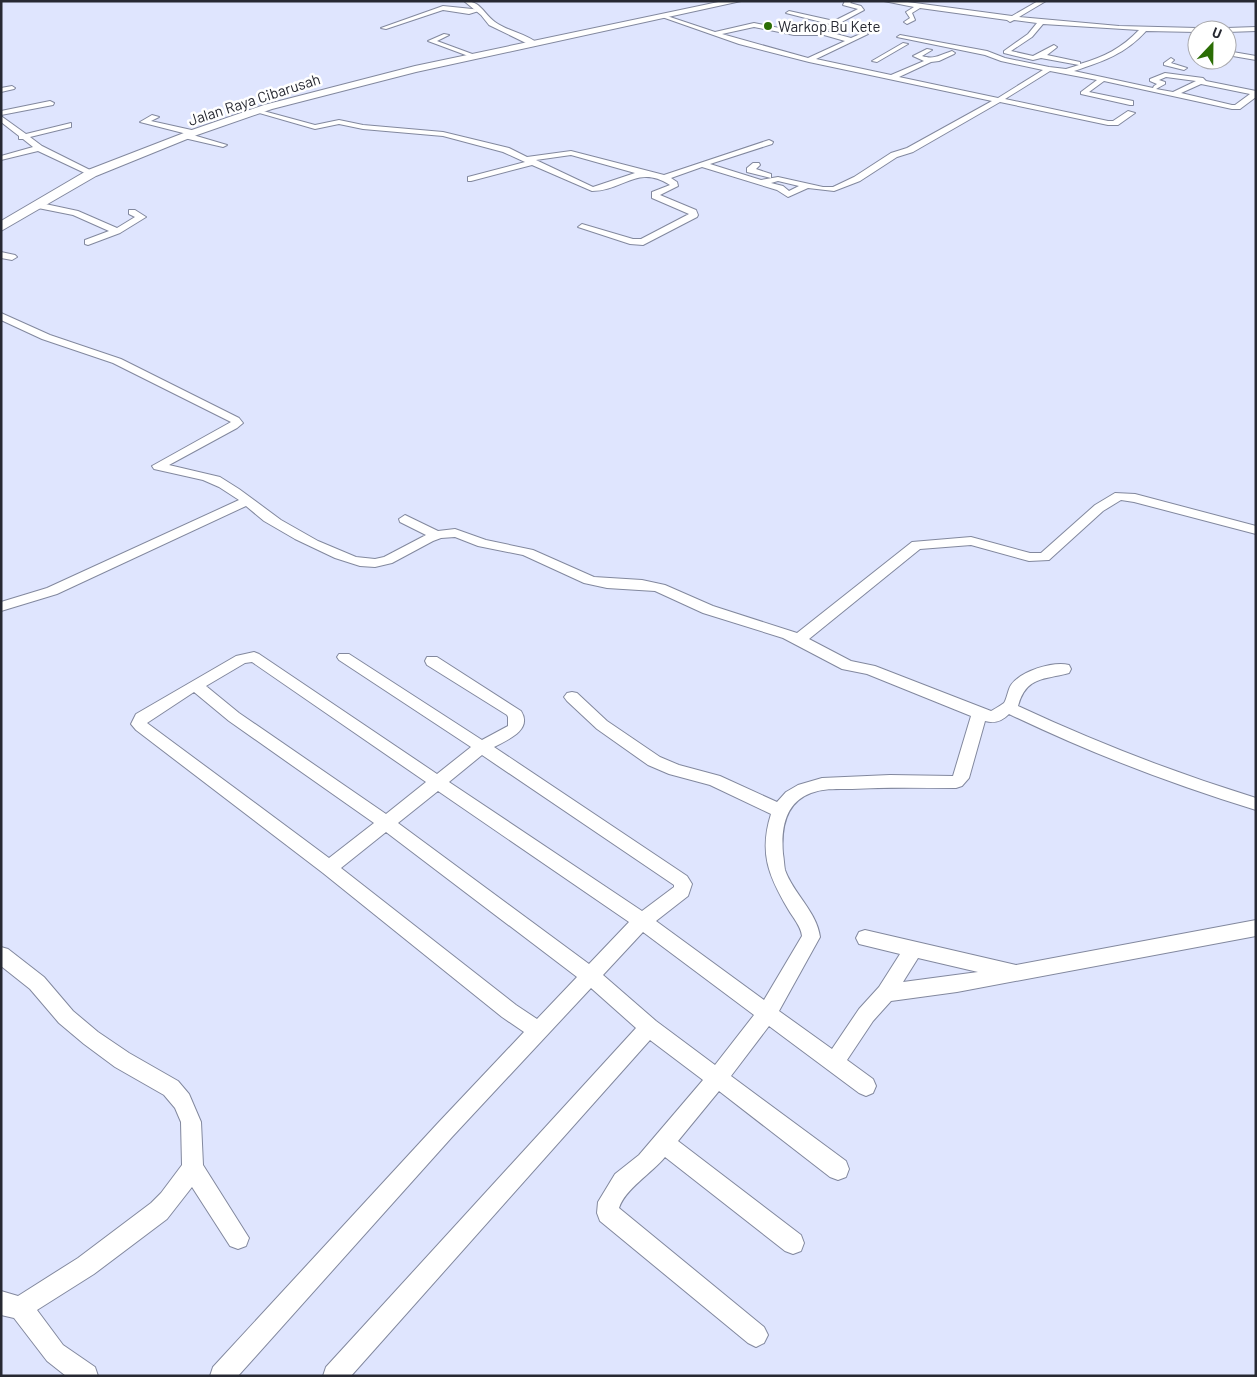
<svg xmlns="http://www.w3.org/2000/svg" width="1257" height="1377" font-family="Barlow,sans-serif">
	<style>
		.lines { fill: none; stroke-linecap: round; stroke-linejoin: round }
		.minor-casing { stroke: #82889e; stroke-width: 2 }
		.tertiary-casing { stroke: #82889e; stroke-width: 2 }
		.primary-casing { stroke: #82889e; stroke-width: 2 }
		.minor { fill: #fff; fill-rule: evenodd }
		.tertiary { fill: #fff; fill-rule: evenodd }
		.primary { fill: #fff; fill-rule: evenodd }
		.poi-dot { fill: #2b6d05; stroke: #fff; stroke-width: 2 }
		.labels { text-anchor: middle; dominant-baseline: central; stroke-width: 5; stroke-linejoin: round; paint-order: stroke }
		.far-poi-label { font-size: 15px; fill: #272932; stroke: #fff; text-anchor: start }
		.far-street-label { font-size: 15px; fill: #272932; stroke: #fff }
	</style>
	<rect width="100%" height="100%" fill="#dfe5fe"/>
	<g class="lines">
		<defs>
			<path id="minor" d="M 845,1 L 852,1 L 850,3 L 861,6 L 864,10 L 825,31 L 851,38 L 865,32 L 868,34 L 816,59 L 891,75 L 924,61 L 913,56 L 927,49 L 932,50 L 922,56 C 934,60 940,55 952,51 L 955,53 L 954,54 L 939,61 L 931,62 L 899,77 L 998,98 L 1043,70 L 1001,61 L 985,55 L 897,37 L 900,35 L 987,51 L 1005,58 L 1049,67 L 1066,69 L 1079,65 L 1041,58 L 1033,60 L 1004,53 L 1004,51 L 1028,34 L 1037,23 L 1014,20 L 1010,22 L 1007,20 L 920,8 L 912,13 L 915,20 L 907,24 L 904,22 L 910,18 L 906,12 L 914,7 L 884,1 L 900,1 L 1012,16 L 1038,1 L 1046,1 L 1019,17 L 1119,26 L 1197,28 L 1200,30 L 1197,30 L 1197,32 L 1146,31 C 1125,54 1104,61 1074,71 L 1153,88 L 1154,86 L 1157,84 L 1150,81 L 1150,79 L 1165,73 L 1203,78 L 1206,81 L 1256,91 L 1256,97 L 1240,109 L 1232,109 L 1104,81 L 1089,92 L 1133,101 L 1133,105 L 1130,105 L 1081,94 L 1081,92 L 1097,80 L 1050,71 L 1005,99 L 1108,121 L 1113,121 L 1128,111 L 1135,113 L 1118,125 L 1108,125 L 1000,102 L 913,152 L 897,157 L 860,181 L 834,191 L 808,188 L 788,197 L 777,190 L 702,167 L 671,178 L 677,182 L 678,186 L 660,195 L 696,210 L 698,215 L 697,217 L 643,245 L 630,244 L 578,227 L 582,224 L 633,239 L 641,239 L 689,214 L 652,198 L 652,192 L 670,185 C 638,164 623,191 592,191 L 532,165 L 471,181 L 468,181 L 468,177 L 525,162 L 503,152 L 443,136 L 363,129 L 339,124 L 315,129 L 252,111 L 256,109 L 315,125 L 339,120 L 363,125 L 443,132 L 509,148 L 527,157 L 571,151 L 664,175 L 769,140 L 773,142 L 772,144 L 710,164 L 761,180 L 778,177 L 823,187 L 833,187 L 854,177 L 891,153 L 907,148 L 992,101 L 809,62 L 739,44 L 662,17 L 667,16 L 715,32 L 754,23 L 794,31 L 817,32 L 829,24 L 786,13 L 789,11 L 834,21 L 858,9 L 843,5 ZM 1043,24 L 1139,30 C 1122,48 1104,57 1080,64 L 1080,62 L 1047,55 L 1056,48 L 1057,47 L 1054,45 L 1033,56 L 1011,51 L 1032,37 ZM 754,27 L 794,35 L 824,35 L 845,41 L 808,58 L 722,34 ZM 1166,77 L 1196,81 L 1173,92 L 1156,89 L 1165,84 L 1165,82 L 1159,80 ZM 1201,84 L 1250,94 L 1235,105 L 1232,105 L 1181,93 ZM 571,155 L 635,173 L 593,187 L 536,160 ZM 778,181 L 799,186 L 789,191 L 783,186 L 771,183 Z
				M 443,6 L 482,10 L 469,14 L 443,10 L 386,29 L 381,28 Z
				M 1256,27 L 1256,31 L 1227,32 L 1227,30 L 1224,30 L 1227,28 Z
				M 444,34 L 449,35 L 437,41 L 475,55 L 475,57 L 471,57 L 428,41 Z
				M 903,43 L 908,44 L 877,62 L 872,61 Z
				M 1227,51 L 1256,56 L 1256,60 L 1227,55 Z
				M 1171,58 L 1174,60 L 1171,63 L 1187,68 L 1184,70 L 1164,65 L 1164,63 Z
				M 12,86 L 15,88 L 14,89 L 1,92 L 1,88 Z
				M 50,101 L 54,103 L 53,105 L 1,115 L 1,111 Z
				M 152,115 L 159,117 L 151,121 L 196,131 L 197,133 L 193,135 L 227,145 L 223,147 L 184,138 L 183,136 L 187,134 L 140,122 Z
				M 1,116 L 26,134 L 71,123 L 71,127 L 30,137 L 42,146 L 96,173 L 89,175 L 38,151 L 1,160 L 1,156 L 33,147 L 23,139 L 19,139 L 19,136 L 1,122 Z
				M 753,163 L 759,163 L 760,165 L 756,169 L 771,174 L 771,178 L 747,172 L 747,168 Z
				M 36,202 L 78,211 L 117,228 L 135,217 L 129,214 L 129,210 L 135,210 L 146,217 L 120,233 L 88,245 L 85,244 L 85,240 L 109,231 L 73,215 L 33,207 L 33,203 Z
				M 1,252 L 15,255 L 17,257 L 12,260 L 1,258 Z
				M 1,313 L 50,335 L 121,359 L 239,418 L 243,423 L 237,428 L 169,465 L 220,477 L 239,489 L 281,520 L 318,541 L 356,557 L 375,559 L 384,557 L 426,535 L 400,522 L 399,519 L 405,515 L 438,531 L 455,529 L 486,540 L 533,550 L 594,577 L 642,580 L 665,585 L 713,606 L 797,633 L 912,542 L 971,537 L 1030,553 L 1041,553 L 1095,505 L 1115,493 L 1135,494 L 1256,526 L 1256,534 L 1134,502 L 1121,500 L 1103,511 L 1049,560 L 1029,561 L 971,545 L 920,549 L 809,639 L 851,661 L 875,666 L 991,711 C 993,710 1003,704 1004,703 C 1007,699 1008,689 1011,685 C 1021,671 1053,661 1069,665 L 1071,669 L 1069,673 C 1044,680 1026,676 1018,706 C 1095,742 1175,773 1256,798 L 1256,810 C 1171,784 1088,752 1009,714 C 1002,721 995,724 985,721 L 969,778 L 962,786 L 956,788 C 921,788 887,787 852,789 C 838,789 824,788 811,793 C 784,803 781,830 783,854 C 784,859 784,865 785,870 C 793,893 817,912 820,937 L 779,1011 L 832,1049 L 859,1009 L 879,987 L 900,954 L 859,944 L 856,938 L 859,932 L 865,930 L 1016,965 L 1256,920 L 1256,936 L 957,992 L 891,1001 L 873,1021 L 847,1060 L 873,1079 L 876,1086 L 873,1093 L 866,1096 L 859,1093 L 769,1026 L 731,1076 L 846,1161 L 849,1169 L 846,1177 L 838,1180 L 830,1177 L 719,1091 L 678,1141 L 801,1235 L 804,1243 L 801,1251 L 793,1254 L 785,1251 L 665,1157 C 652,1173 625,1189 619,1208 L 764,1327 L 768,1335 L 764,1343 L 756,1347 L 748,1343 L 600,1221 L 597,1213 L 598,1202 L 615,1174 L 639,1155 L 703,1080 L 650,1040 L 351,1376 L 323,1376 L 326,1367 L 636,1028 L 591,988 L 452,1137 L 238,1376 L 210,1376 L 213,1367 L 438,1123 L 524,1032 L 502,1017 L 323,873 L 136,730 L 131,724 L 136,714 L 236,656 L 254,652 L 259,654 L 437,774 L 471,747 L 339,660 L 337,657 L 339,654 L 349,654 L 482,740 L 508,726 L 508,717 L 507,715 L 427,665 L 425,661 L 427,657 L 437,657 L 521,711 C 533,730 507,740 494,747 L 687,876 L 692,884 L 688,896 L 656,921 L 764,1000 L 802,936 C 801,926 793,918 788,909 C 768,875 759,852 771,814 L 710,785 L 669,774 L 648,765 L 597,729 L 567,701 L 564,697 L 567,693 L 572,692 L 577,693 L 607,721 L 660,757 L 679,765 L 720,776 L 777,802 L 786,792 L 798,785 L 822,778 L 890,775 L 953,776 L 971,716 L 867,674 L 842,669 L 783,638 L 703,613 L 655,591 L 607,588 L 584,583 L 523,555 L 478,546 L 455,537 L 441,538 L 433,541 L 392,563 L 375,567 L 360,566 L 335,558 L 295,539 L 264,521 L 246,506 L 57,594 L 1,611 L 1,602 L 47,588 L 239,500 L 219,487 L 203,480 L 154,469 L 152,466 L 231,422 L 113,363 L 42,339 L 1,320 ZM 252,662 L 426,782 L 386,814 L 239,713 L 206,686 L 245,663 ZM 194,692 L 229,721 L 374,823 L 329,858 L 147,723 ZM 482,755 L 674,885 L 674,887 L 642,911 L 449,782 ZM 438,791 L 629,922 L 589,964 L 398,823 ZM 386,832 L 577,977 L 537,1019 L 516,1005 L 341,868 ZM 643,932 L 754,1015 L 715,1065 L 656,1021 L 603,975 ZM 918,958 L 978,972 L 903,982 Z
				M 1,947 L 8,949 L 44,977 L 73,1011 L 98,1032 L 129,1053 L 178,1081 L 189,1094 L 201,1122 L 203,1165 L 249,1238 L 246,1246 L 238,1249 L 230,1246 L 192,1187 L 167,1219 L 94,1274 L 37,1310 L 63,1345 L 95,1367 L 98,1376 L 66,1376 L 47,1361 L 14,1318 L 1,1315 L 1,1291 L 18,1296 L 78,1258 L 151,1203 L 161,1193 L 182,1165 L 181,1122 L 175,1108 L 164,1095 L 115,1067 L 84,1044 L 59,1023 L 30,989 L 1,966 Z"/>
			<path id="tertiary" d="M 464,1 C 481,1 483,13 495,22 C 507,31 525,33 537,43 L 530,45 L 489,25 L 481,15 Z"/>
			<path id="primary" d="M 723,1 L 741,1 L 416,72 L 272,109 L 197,135 L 96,176 L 1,231 L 1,221 L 88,170 L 189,131 L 264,105 L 415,66 Z"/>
		</defs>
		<use href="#minor" class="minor-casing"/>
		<use href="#tertiary" class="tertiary-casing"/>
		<use href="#primary" class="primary-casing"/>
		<use href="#minor" class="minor"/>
		<use href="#tertiary" class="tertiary"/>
		<use href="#primary" class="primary"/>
	</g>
	<circle class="poi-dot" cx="768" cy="26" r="5"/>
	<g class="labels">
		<g class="far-poi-label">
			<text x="778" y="26">Warkop Bu Kete</text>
		</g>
		<g class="far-street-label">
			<text transform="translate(254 99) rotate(-18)">Jalan Raya Cibarusah</text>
		</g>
	</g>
	<rect width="1257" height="1377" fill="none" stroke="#272932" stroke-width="5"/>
	<g transform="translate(1212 45) rotate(22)"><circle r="24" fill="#ffffff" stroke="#a9a9ad"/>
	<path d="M0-4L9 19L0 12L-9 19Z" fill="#2b6d05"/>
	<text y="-8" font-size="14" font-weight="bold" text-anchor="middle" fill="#272932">U</text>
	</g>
</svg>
